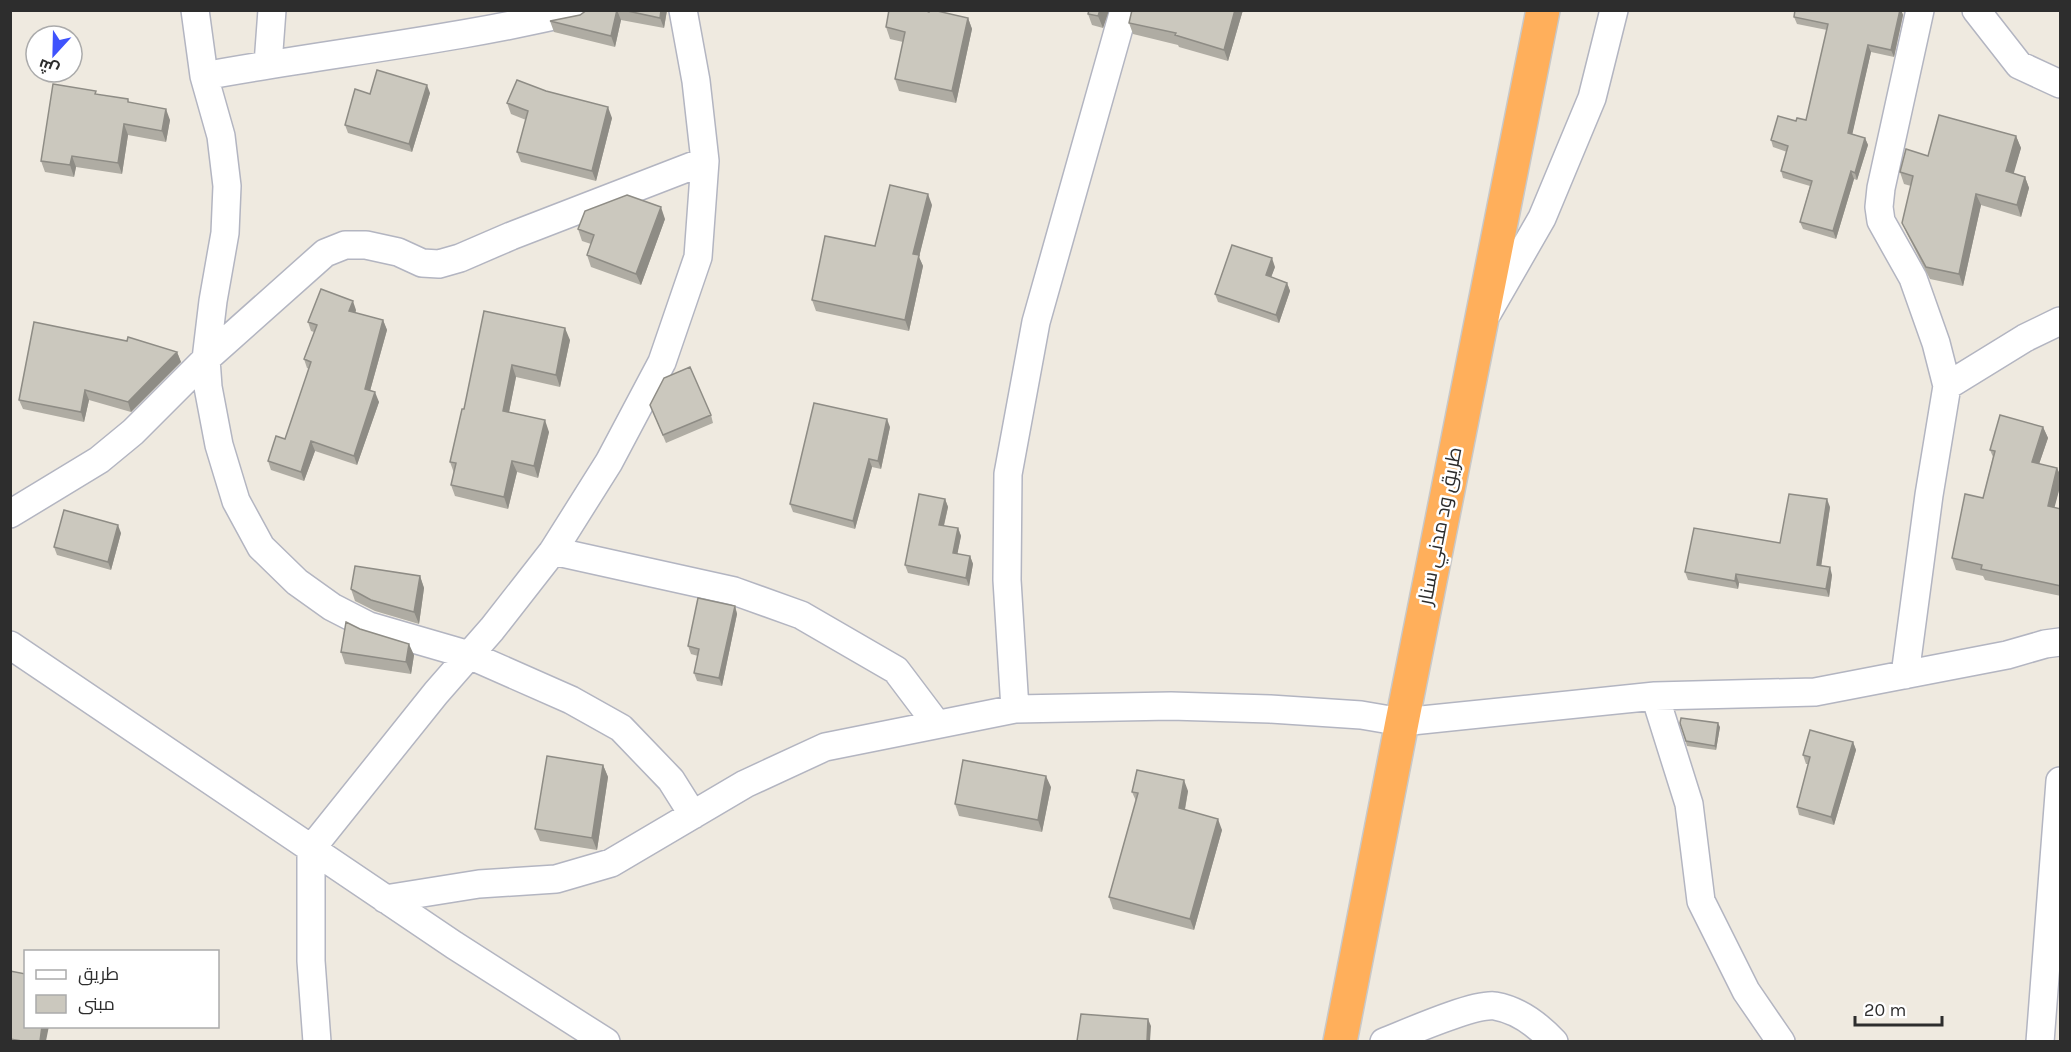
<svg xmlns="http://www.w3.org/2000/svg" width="2071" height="1052" font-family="Karla,Cairo,sans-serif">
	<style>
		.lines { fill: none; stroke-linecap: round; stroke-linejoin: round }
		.street-casing { stroke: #b3b5c1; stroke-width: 30 }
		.highway-casing { stroke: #c8c8c8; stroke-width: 36 }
		.street { stroke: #fff; stroke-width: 27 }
		.highway { stroke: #ffaf5b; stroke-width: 33 }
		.wall { fill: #afaca3 }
		.shaded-wall { fill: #8e8c85 }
		.building { fill: #cbc8be; stroke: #8e8c85; stroke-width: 1.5 }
		.labels { text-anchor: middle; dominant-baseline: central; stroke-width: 5; stroke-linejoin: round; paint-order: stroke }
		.street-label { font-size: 20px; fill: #2d2d2d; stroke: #fff }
	</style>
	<rect width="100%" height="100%" fill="#efeae0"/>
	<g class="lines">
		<defs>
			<path id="street" d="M 1976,10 L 2019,65 L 2060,84
				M 268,64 L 272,10
				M 204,76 C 329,53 456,40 580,10
				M 1488,312 L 1542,218 L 1592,98 L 1614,10
				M 1947,386 L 2025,338 L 2060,321
				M 10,514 L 99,460 L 133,432 L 206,359 L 213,301 L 225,233 L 227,186 L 221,136 L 204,76 L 195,10
				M 553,551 L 734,591 L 801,615 L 896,670 L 936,723
				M 10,645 L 454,945 L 606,1042
				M 1905,675 L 1929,495 L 1947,386 L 1936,343 L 1913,278 L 1881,221 L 1879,207 L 1881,188 L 1920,10
				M 1655,696 L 1689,804 L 1701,901 L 1746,991 L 1781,1042
				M 1015,709 L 1007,580 L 1008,474 L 1036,322 L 1124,10
				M 693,815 L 671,780 L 621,728 L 571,700 L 469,655 L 369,626 L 332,607 L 297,582 L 261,547 L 236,501 L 219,445 L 208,387 L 206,359 L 325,253 L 345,245 L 366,245 L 398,252 L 422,263 L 439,264 L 460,258 L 511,236 L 705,161
				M 385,899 L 479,884 L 556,879 L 611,863 L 745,784 L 825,747 L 1015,709 L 1171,706 L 1270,709 L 1361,715 L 1402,722 L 1655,696 L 1815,692 L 2007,655 L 2045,644 L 2060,642
				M 317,1042 L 311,961 L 311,849 L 436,693 L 492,629 L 553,551 L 609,462 L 662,362 L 698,257 L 705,161 L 696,81 L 683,10
				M 1384,1042 C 1407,1033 1474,1003 1495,1006 C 1518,1010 1538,1025 1554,1042
				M 2040,1042 L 2060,781"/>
			<path id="highway" d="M 1340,1042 L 1402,722 L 1543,10"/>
		</defs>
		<use href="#street" class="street-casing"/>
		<use href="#highway" class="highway-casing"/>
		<use href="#street" class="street"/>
		<use href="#highway" class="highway"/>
	</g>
	<path class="wall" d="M 667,10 L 664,28 L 621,20 L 615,47 L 554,32 L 550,21 L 580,15 L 587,11 Z
		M 1109,10 L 1103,28 L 1092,25 L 1088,14 Z
		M 1132,10 L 1243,10 L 1228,61 L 1179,47 L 1178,45 L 1133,34 L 1129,23 Z
		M 1795,10 L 1901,10 L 1903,15 L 1894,57 L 1871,52 L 1852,134 L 1865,138 L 1868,145 L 1857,180 L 1854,179 L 1836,239 L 1803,229 L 1800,222 L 1810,186 L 1783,178 L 1781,171 L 1787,152 L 1773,147 L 1771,140 L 1796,121 L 1806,120 L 1827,30 L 1797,24 L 1794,17 Z
		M 968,18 L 972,29 L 956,103 L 899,91 L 895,79 L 903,42 L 890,39 L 886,27 Z
		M 430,93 L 412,152 L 348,133 L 345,125 L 370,94 Z
		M 97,94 L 129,102 L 170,120 L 166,142 L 128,135 L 122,174 L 76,167 L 74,177 L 45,172 L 41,161 Z
		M 507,103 L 612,118 L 596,181 L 521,162 L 517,152 L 526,120 L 511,114 Z
		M 2016,136 L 2021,148 L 2013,173 L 2025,177 L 2029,188 L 2021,217 L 1981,205 L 1963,286 L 1930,279 L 1907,234 L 1902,223 L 1911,186 L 1904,184 L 1900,172 L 1928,156 Z
		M 932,205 L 919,257 L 923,266 L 909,331 L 816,311 L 812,300 L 875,246 Z
		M 665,219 L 641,285 L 591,267 L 587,255 L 591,244 L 582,241 L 578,229 Z
		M 1275,267 L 1271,277 L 1287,283 L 1290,291 L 1279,323 L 1218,302 L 1215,294 Z
		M 356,310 L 355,313 L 383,320 L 387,330 L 370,391 L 379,402 L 357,465 L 315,451 L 304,481 L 271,470 L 268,461 L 285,439 L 309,369 L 307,368 L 304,359 L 314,332 L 311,331 L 308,322 Z
		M 484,311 L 570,340 L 560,387 L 516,377 L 509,412 L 549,432 L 538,478 L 517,472 L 508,509 L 455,496 L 451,485 L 454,473 L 450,462 L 464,409 Z
		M 177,352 L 181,362 L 131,412 L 89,400 L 84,422 L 23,409 L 19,400 Z
		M 650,405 L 711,415 L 713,423 L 666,443 Z
		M 890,427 L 881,469 L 872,467 L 855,529 L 793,512 L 790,504 Z
		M 2043,427 L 2048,438 L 2039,464 L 2057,468 L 2061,477 L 2061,483 L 2054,507 L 2061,509 L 2061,596 L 1985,580 L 1983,576 L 1956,570 L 1952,558 L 1983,498 L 1993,457 L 1990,450 Z
		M 945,499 L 948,507 L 944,526 L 958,528 L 961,536 L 957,554 L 970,556 L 973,564 L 969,586 L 908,573 L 905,565 Z
		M 1830,507 L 1821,566 L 1832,575 L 1829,597 L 1739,583 L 1738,589 L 1688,580 L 1685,572 L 1780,543 Z
		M 121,533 L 111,570 L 57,555 L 54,547 Z
		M 420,576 L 424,588 L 419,624 L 375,611 L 355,601 L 351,589 Z
		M 735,606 L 737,614 L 722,686 L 697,681 L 694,673 L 698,656 L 691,654 L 688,646 Z
		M 341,652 L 414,655 L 411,674 L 345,664 Z
		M 1680,723 L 1720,727 L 1716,750 L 1687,746 Z
		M 1853,742 L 1856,750 L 1834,825 L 1799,815 L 1797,807 L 1809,764 L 1806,764 L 1803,755 Z
		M 603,765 L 608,777 L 597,850 L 540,841 L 535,829 Z
		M 1051,787 L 1042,832 L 959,816 L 955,804 Z
		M 1188,791 L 1185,810 L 1222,830 L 1194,930 L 1113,909 L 1109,897 L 1136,801 L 1132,792 Z"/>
	<path class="shaded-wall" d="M 617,10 L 621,20 L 615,47 L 611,36 Z
		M 661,10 L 667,10 L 664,28 L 660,18 Z
		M 1100,10 L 1109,10 L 1103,28 L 1098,16 Z
		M 1235,10 L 1243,10 L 1228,61 L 1224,50 Z
		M 1900,10 L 1901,10 L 1903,15 L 1894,57 L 1891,50 Z
		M 968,18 L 972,29 L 956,103 L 952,91 Z
		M 1868,45 L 1871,52 L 1851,140 L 1848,133 Z
		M 427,85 L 430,93 L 412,152 L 409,144 Z
		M 608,107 L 612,118 L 596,181 L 592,171 Z
		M 166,109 L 170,120 L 166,142 L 162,131 Z
		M 124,124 L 128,135 L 122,174 L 118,163 Z
		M 2016,136 L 2021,148 L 2011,183 L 2006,171 Z
		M 1865,138 L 1868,145 L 1857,180 L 1855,173 Z
		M 72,156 L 76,167 L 74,177 L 70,165 Z
		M 1851,171 L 1854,179 L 1836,239 L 1833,231 Z
		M 2025,177 L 2029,188 L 2021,217 L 2017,205 Z
		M 928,194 L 932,205 L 919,257 L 923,266 L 909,331 L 905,320 L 913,254 Z
		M 1976,194 L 1981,205 L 1963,286 L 1959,274 Z
		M 661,207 L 665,219 L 641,285 L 636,274 Z
		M 1272,258 L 1275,267 L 1269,283 L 1266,275 Z
		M 1287,283 L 1290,291 L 1279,323 L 1276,315 Z
		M 353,301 L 356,310 L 353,321 L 349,311 Z
		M 383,320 L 387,330 L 368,398 L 365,389 Z
		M 565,328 L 570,340 L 560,387 L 556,375 Z
		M 177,352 L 181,362 L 131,412 L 128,402 Z
		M 512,365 L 516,377 L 507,422 L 503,411 Z
		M 85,390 L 89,400 L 84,422 L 81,412 Z
		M 375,392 L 379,402 L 357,465 L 354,456 Z
		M 887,419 L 890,427 L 881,469 L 878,461 Z
		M 545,420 L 549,432 L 538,478 L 534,466 Z
		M 2043,427 L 2048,438 L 2036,473 L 2032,462 Z
		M 311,441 L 315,451 L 304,481 L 301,472 Z
		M 869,459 L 872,467 L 855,529 L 853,521 Z
		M 512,461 L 517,472 L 508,509 L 504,497 Z
		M 2057,468 L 2061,477 L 2061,483 L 2052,517 L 2048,506 Z
		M 945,499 L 948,507 L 942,533 L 939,525 Z
		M 1827,499 L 1830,507 L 1820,574 L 1817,565 Z
		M 118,525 L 121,533 L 111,570 L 108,562 Z
		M 958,528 L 961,536 L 956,561 L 953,553 Z
		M 970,556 L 973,564 L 969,586 L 966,578 Z
		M 1830,567 L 1832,575 L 1829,597 L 1826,589 Z
		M 1736,574 L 1739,583 L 1738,589 L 1735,581 Z
		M 420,576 L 424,588 L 419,624 L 414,612 Z
		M 735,606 L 737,614 L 722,686 L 719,678 Z
		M 409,644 L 414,655 L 411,674 L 406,662 Z
		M 1718,723 L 1720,727 L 1716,750 L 1715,746 Z
		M 1853,742 L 1856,750 L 1834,825 L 1831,817 Z
		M 603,765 L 608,777 L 597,850 L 592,838 Z
		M 1046,776 L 1051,787 L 1042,832 L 1038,820 Z
		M 1184,780 L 1188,791 L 1183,819 L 1179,808 Z
		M 1218,819 L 1222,830 L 1194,930 L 1190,919 Z
		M 1148,1019 L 1151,1026 L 1150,1041 L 1147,1041 Z
		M 42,1026 L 49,1026 L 46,1041 L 40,1041 Z"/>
	<path class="building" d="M 617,10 L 611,36 L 550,21 L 580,15 L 587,10 Z
		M 623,10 L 661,10 L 660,18 Z
		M 889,10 L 924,10 L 929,12 L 930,10 L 933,10 L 968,18 L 952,91 L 895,79 L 905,32 L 886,27 Z
		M 1089,10 L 1100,10 L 1098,16 L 1088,14 Z
		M 1132,10 L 1235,10 L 1224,50 L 1175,35 L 1176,33 L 1129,23 Z
		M 1795,10 L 1900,10 L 1891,50 L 1868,45 L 1848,133 L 1865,138 L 1855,173 L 1851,171 L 1833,231 L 1800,222 L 1812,181 L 1781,171 L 1788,146 L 1771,140 L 1778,116 L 1796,121 L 1797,118 L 1806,120 L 1828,24 L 1794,17 Z
		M 377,70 L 427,85 L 409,144 L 345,125 L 355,89 L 370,94 Z
		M 517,80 L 546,91 L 608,107 L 592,171 L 517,152 L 528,111 L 507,103 Z
		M 53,84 L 96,91 L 95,94 L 128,99 L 128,102 L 166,109 L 162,131 L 124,124 L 118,163 L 72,156 L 70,165 L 41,161 Z
		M 1939,115 L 2016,136 L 2006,171 L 2025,177 L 2017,205 L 1976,194 L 1959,274 L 1926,267 L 1902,223 L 1913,176 L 1900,172 L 1906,149 L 1928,156 Z
		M 890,185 L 928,194 L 913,254 L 919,255 L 905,320 L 812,300 L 825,236 L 875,246 Z
		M 627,195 L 661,207 L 636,274 L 587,255 L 594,235 L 578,229 L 585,211 Z
		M 1232,245 L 1272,258 L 1266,275 L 1287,283 L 1276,315 L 1215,294 Z
		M 321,289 L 353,301 L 349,311 L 383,320 L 365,389 L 375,392 L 354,456 L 311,441 L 301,472 L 268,461 L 276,436 L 285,439 L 311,362 L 304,359 L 317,325 L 308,322 Z
		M 484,311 L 565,328 L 556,375 L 512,365 L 503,411 L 545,420 L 534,466 L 512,461 L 504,497 L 451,485 L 456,463 L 450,462 L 462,409 L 464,409 Z
		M 34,322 L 127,341 L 128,337 L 177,352 L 128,402 L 85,390 L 81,412 L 19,400 Z
		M 690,367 L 711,415 L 663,435 L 650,405 L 664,378 Z
		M 814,403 L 887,419 L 878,461 L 869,459 L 853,521 L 790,504 Z
		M 2000,415 L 2043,427 L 2032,462 L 2057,468 L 2048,506 L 2061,509 L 2061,586 L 1981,569 L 1982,565 L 1952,558 L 1965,494 L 1983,498 L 1995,451 L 1990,450 Z
		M 919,494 L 945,499 L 939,525 L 958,528 L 953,553 L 970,556 L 966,578 L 905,565 Z
		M 1789,494 L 1827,499 L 1817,565 L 1830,567 L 1826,589 L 1736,574 L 1735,581 L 1685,572 L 1694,528 L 1780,543 Z
		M 64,510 L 118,525 L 108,562 L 54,547 Z
		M 355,566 L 420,576 L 414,612 L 371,600 L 351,589 Z
		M 698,598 L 735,606 L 719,678 L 694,673 L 699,649 L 688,646 Z
		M 346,622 L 360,629 L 409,644 L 406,662 L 341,652 Z
		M 1681,718 L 1718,723 L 1715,746 L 1686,741 L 1680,723 Z
		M 1810,730 L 1853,742 L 1831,817 L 1797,807 L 1810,757 L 1803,755 Z
		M 547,756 L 603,765 L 592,838 L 535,829 Z
		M 963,760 L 1046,776 L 1038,820 L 955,804 Z
		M 1137,770 L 1184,780 L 1179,808 L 1218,819 L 1190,919 L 1109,897 L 1138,793 L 1132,792 Z
		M 10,971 L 26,974 L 26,1026 L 42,1026 L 40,1041 L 22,1041 L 10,1039 Z
		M 1081,1014 L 1148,1019 L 1147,1041 L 1077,1041 Z"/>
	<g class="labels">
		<g class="street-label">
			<text transform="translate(1440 526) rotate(-79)">طريق ود مدني سنار</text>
		</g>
	</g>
	<rect width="2071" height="1052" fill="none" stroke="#2d2d2d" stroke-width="24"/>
	<rect x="24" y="950" width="195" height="78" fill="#ffffff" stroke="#ababab" stroke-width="1.5"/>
	<rect x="36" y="970" width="30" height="9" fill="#ffffff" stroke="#ababab" stroke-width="1.5"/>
	<text x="78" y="980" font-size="18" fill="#2d2d2d">طريق</text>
	<rect x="36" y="995" width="30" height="18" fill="#cbc8be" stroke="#ababab" stroke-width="1.5"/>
	<text x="78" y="1010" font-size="18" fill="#2d2d2d">مبنى</text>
	<g transform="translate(54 54) rotate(202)"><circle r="28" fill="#ffffff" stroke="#ababab" stroke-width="1.5"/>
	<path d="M0-4.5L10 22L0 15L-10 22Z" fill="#3f53fd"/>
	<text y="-9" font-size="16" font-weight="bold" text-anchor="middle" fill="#2d2d2d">ش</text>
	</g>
	<path d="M1855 1016v9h87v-9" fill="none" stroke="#2d2d2d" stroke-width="3"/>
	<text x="1864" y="1016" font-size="18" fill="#2d2d2d" stroke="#ffffff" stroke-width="4.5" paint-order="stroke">20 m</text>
</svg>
